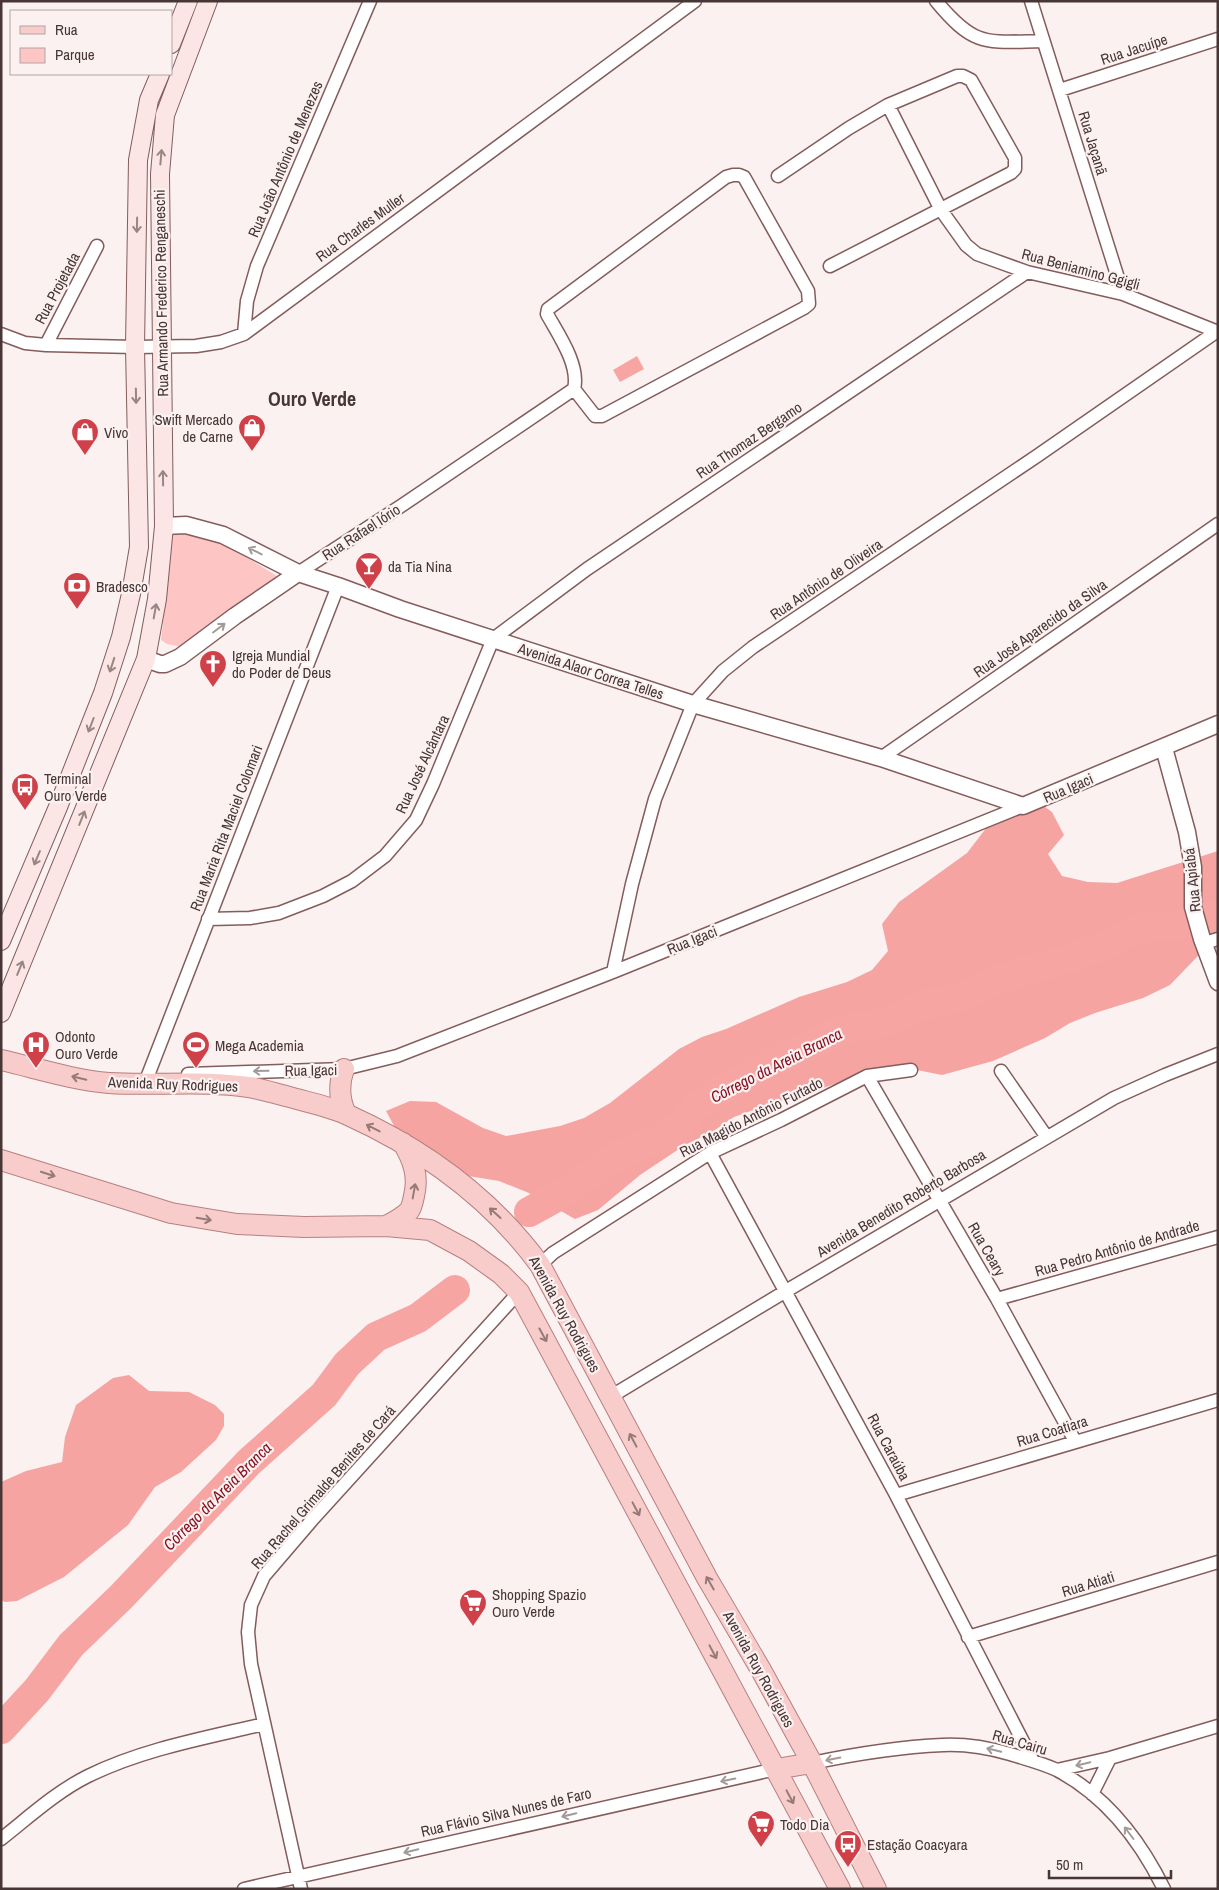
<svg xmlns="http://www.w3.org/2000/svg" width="1219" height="1890" font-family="'Archivo Narrow',sans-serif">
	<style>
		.green { fill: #fdc5c3 }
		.forest { fill: #f5a4a2 }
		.water { fill: #f6a5a2 }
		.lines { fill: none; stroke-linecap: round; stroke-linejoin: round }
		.river { stroke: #f6a5a2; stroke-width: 30 }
		.minor-casing { stroke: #835d5c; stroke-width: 15 }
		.tertiary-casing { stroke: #835d5c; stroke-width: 19 }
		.secondary-casing { stroke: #835d5c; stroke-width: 20 }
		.primary-casing { stroke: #b68180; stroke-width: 22 }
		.minor { stroke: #fff; stroke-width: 12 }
		.tertiary { stroke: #fff; stroke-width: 16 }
		.secondary { stroke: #fbe6e5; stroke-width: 18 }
		.primary { stroke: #f7cccb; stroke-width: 20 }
		.oneway { stroke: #988584 }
		.oneway2 { stroke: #a39a9a }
		.oneway3 { stroke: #967a78 }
		.labels { text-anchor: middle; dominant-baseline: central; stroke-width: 4.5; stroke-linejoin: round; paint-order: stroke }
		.street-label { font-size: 15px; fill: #473635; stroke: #faf1f0 }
		.poi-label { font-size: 15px; fill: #473635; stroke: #faf1f0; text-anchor: start }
		.water-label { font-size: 16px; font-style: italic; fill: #850e1f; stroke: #faf1f0 }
		.district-label { font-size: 20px; font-weight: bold; fill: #473635; stroke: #faf1f0 }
	</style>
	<rect width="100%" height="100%" fill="#faf1f0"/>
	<path class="green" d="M 187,533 L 222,542 L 280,578 L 182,647 L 167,644 L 161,640 L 166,597 L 169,535 Z"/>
	<path class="forest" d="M 1031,797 L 1052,812 L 1064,835 L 1048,854 L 1062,876 L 1088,882 L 1117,883 L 1218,851 L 1218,935 L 1170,985 L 1143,998 L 1095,1013 L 1070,1023 L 1045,1038 L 993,1061 L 942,1075 L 917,1070 L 888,1070 L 864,1075 L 762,1107 L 734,1117 L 712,1132 L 685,1145 L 640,1175 L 598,1210 L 575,1219 L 529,1193 L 499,1181 L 468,1176 L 444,1164 L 398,1133 L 386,1111 L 410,1101 L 436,1102 L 483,1128 L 506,1136 L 560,1126 L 584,1118 L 610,1103 L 679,1049 L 702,1037 L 726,1029 L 799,997 L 847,982 L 872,970 L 888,951 L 882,924 L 899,902 L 967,853 L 987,827 L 1008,809 Z
		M 129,1375 L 149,1391 L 189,1392 L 215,1405 L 224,1414 L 224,1426 L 216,1440 L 181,1472 L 155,1487 L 128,1525 L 64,1577 L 17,1601 L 5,1602 L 1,1600 L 1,1482 L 26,1471 L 62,1462 L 65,1437 L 76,1405 L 113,1378 Z"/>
	<path class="water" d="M 637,356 L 644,369 L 620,382 L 613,370 Z"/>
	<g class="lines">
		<path class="river" d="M 529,1212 L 569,1190 L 619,1154 L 657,1140 L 680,1125 L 698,1105 L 738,1080 L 790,1053 L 849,1028 L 878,1024 L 898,1017 L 916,1007 L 960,997 L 985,985 L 1025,970 L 1068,959 L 1081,953 L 1100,947 L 1137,928 L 1175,925 L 1218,915
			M 1,1729 L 37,1690 L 71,1645 L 121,1597 L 249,1462 L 324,1395 L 347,1364 L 376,1337 L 418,1318 L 455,1290"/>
		<defs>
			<path id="minor" d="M 936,1 C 975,48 986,42 1043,41
				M 1031,1 L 1123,294
				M 1060,90 L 1218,39
				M 888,105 L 941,210 L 966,245 L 977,254 L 1027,272 L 1123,294 L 1218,332
				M 733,175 L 739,175 L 744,177 L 808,291 L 809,304 L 804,308 L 602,416 L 595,416 L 574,389 C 580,365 558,334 547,314 L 548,309 L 726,177 Z
				M 778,176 L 849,128 L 888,105 L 957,76 L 963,76 L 971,80 L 1015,158 L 1015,169 L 1011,173 L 830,266
				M 1,334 L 25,343 L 46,345 L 135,347 L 196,346 L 221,342 L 244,334 L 695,1
				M 244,334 L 247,301 L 257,266 L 370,1
				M 46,345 L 97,246
				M 298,573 L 401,506 L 574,389
				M 881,758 L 1218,524
				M 208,919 L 250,918 L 279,913 L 323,896 L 352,881 L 385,856 L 416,820 L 433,784 L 493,639 L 587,569 L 1027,272
				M 1204,943 L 1218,939
				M 613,972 L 632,884 L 655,799 L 693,704 L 723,671 L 753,647 L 1037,456 L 1216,332
				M 1001,1071 L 1046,1136
				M 188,1074 L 344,1069 L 397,1056 L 613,972 L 1023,806
				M 867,1076 L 997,1299 L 1075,1441
				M 145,1083 L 338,586
				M 710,1153 L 896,1495 L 1033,1761
				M 540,1265 L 553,1253 L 710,1153 L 781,1120 L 867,1076 L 911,1070
				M 997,1299 L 1218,1237
				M 610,1397 L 786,1291 L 1114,1098 L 1165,1075 L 1218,1054
				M 896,1495 L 1218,1400
				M 968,1637 L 1218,1562
				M 812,1763 C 855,1754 899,1747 943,1745 C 965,1744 989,1748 1010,1754 C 1026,1759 1042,1763 1057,1770 C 1106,1796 1140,1840 1164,1889
				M 1057,1770 L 1110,1758 L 1218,1726
				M 1092,1794 L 1110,1758
				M 1,1839 C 29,1817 56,1792 88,1776 C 143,1749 205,1738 264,1724
				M 244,1889 L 776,1769
				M 301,1889 L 251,1664 L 248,1632 L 251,1605 L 264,1576 L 312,1520 L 519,1292"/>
			<path id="tertiary" d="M 164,526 L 186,525 L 223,535 L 298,573 L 338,586 L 400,609 L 693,704 L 881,758 L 1023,806 L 1218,724
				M 146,659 L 160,664 L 165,664 L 180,657 L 235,616 L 298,573
				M 1164,748 L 1187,832 L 1193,867 L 1193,907 L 1202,939 L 1218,982"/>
			<path id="secondary" d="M 171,44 L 188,1
				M 1,941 L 58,807 L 103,693 L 121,637 L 131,594 L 139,547 L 135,347 L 138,160 L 149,100 L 160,74
				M 1,1013 L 146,659 L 157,599 L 164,526 L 160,174 L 165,115 L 208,1"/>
			<path id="primary" d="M 1,1060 C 36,1068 73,1080 109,1083 C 156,1086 201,1080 249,1087 C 261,1089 274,1093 286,1096 C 306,1102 329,1106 348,1115 C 423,1149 491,1198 540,1265 L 707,1578 L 761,1670 L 812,1763 L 876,1889
				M 344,1069 C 338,1085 339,1099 346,1114
				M 1,1160 L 171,1213 L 237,1224 L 304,1227 L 386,1226 L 430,1230 L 469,1251 L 501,1274 L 519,1292 L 840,1889
				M 386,1226 C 394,1222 402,1218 409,1211 C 412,1207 413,1201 414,1196 C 419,1176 413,1160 403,1143
				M 776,1769 L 812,1763"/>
		</defs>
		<use href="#minor" class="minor-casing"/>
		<use href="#tertiary" class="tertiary-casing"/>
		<use href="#secondary" class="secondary-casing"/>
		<use href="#primary" class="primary-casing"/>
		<use href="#minor" class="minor"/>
		<use href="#tertiary" class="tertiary"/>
		<use href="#secondary" class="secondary"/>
		<use href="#primary" class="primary"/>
	</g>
	<defs><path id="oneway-shaft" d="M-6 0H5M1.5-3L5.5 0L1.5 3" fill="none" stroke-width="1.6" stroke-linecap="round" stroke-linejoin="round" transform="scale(1.25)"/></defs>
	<g class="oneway">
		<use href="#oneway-shaft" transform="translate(161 157) rotate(-85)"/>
		<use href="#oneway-shaft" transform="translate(137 225) rotate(91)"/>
		<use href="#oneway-shaft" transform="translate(136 396) rotate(89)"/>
		<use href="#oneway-shaft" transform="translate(163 478) rotate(-91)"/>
		<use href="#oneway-shaft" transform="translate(155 611) rotate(-80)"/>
		<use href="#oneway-shaft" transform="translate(112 665) rotate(108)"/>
		<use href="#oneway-shaft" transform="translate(91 725) rotate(111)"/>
		<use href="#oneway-shaft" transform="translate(82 818) rotate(-68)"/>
		<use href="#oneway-shaft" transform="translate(37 858) rotate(113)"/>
		<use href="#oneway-shaft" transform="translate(20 968) rotate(-68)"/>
	</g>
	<g class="oneway2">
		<use href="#oneway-shaft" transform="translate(255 551) rotate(-153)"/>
		<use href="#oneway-shaft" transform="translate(219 628) rotate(-37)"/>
		<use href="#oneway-shaft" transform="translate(261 1071) rotate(179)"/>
		<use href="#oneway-shaft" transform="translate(994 1750) rotate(-167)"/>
		<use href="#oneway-shaft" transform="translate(833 1759) rotate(169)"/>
		<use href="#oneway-shaft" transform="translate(1083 1764) rotate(167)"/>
		<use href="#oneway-shaft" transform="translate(728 1780) rotate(168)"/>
		<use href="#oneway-shaft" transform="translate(569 1815) rotate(167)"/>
		<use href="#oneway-shaft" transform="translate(1129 1833) rotate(-127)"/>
		<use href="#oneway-shaft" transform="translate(411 1851) rotate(167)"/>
	</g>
	<g class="oneway3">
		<use href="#oneway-shaft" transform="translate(79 1078) rotate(-167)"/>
		<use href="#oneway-shaft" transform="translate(373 1128) rotate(-153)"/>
		<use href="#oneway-shaft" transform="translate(48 1174) rotate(18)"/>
		<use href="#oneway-shaft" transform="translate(414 1191) rotate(-80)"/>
		<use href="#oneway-shaft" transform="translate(495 1213) rotate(-138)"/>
		<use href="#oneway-shaft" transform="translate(204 1219) rotate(9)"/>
		<use href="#oneway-shaft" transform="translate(543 1335) rotate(61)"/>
		<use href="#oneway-shaft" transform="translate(633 1440) rotate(-118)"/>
		<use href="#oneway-shaft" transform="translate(636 1509) rotate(62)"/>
		<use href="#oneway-shaft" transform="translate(710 1583) rotate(-120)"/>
		<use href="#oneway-shaft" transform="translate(713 1652) rotate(62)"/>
		<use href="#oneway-shaft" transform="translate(790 1797) rotate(62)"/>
	</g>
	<defs>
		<symbol id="shop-pin" viewBox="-11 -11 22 30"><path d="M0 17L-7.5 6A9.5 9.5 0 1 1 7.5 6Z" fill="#d04049" stroke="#faf1f0"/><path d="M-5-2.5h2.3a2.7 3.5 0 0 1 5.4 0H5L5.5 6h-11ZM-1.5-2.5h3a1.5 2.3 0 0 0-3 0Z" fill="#fff"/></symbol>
		<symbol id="bar-pin" viewBox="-11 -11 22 30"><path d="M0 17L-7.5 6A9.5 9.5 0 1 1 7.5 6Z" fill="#d04049" stroke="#faf1f0"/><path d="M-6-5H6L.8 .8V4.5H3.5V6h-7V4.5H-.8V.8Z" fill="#fff"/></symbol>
		<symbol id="bank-pin" viewBox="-11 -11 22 30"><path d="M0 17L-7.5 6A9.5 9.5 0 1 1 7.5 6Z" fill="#d04049" stroke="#faf1f0"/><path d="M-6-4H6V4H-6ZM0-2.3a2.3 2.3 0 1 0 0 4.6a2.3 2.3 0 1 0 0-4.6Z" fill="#fff"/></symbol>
		<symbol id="church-pin" viewBox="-11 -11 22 30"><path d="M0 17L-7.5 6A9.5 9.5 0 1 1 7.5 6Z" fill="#d04049" stroke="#faf1f0"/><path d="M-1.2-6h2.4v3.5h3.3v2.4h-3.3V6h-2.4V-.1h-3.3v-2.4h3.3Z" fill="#fff"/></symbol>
		<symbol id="bus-pin" viewBox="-11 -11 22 30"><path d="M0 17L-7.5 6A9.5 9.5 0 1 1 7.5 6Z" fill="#d04049" stroke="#faf1f0"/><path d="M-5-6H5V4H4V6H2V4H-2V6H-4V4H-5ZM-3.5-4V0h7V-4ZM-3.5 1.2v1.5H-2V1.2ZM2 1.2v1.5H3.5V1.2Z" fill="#fff"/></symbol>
		<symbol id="hospital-pin" viewBox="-11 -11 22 30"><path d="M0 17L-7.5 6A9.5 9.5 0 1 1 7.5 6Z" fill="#d04049" stroke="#faf1f0"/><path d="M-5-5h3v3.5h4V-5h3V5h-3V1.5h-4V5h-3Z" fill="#fff"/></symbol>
		<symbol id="stadium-pin" viewBox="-11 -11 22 30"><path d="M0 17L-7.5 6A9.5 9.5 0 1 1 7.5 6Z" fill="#d04049" stroke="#faf1f0"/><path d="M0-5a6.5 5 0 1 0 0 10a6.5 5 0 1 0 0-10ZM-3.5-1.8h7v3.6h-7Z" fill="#fff"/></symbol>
		<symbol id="supermarket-pin" viewBox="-11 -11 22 30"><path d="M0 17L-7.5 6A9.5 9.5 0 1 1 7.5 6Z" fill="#d04049" stroke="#faf1f0"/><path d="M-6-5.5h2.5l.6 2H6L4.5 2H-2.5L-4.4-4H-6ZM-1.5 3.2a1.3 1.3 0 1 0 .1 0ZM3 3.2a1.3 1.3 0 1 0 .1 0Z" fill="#fff"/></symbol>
	</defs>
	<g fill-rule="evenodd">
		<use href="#shop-pin" x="236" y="412" width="32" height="43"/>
		<use href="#shop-pin" x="69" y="416" width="32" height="43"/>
		<use href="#bar-pin" x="353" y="550" width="32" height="43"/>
		<use href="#bank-pin" x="61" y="570" width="32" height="43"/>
		<use href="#church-pin" x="197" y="648" width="32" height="43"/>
		<use href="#bus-pin" x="9" y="771" width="32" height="43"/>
		<use href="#hospital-pin" x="20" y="1029" width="32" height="43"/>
		<use href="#stadium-pin" x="180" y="1029" width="32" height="43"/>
		<use href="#supermarket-pin" x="457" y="1587" width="32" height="43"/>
		<use href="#supermarket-pin" x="745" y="1808" width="32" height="43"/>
		<use href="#bus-pin" x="832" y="1828" width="32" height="43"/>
	</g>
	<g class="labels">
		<g class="street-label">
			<text transform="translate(1134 49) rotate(-18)">Rua Jacuípe</text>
			<text transform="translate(1093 143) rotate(73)">Rua Jaçanã</text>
			<text transform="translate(285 159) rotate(-67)">Rua João Antônio de Menezes</text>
			<text transform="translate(360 227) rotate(-36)">Rua Charles Muller</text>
			<text transform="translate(1081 269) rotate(15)">Rua Beniamino Ggigli</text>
			<text transform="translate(57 288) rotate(-62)">Rua Projetada</text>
			<text transform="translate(161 293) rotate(-91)">Rua Armando Frederico Renganeschi</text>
			<text transform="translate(749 440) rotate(-34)">Rua Thomaz Bergamo</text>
			<text transform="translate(361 532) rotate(-33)">Rua Rafael Iório</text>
			<text transform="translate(826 579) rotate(-34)">Rua Antônio de Oliveira</text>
			<text transform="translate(1040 628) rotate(-35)">Rua José Aparecido da Silva</text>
			<text transform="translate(591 671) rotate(18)">Avenida Alaor Correa Telles</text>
			<text transform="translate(422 764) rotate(-65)">Rua José Alcântara</text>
			<text transform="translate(1068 788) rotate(-23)">Rua Igaci</text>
			<text transform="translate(226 828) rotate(-69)">Rua Maria Rita Maciel Colomari</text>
			<text transform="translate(1192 880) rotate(-96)">Rua Apiabá</text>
			<text transform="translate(692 940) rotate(-22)">Rua Igaci</text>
			<text transform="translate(311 1070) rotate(-1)">Rua Igaci</text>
			<text transform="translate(173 1084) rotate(2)">Avenida Ruy Rodrigues</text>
			<text transform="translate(751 1117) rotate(-27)">Rua Magido Antônio Furtado</text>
			<text transform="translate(901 1203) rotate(-31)">Avenida Benedito Roberto Barbosa</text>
			<text transform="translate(1117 1248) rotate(-16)">Rua Pedro Antônio de Andrade</text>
			<text transform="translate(987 1249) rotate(60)">Rua Ceary</text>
			<text transform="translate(565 1314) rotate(61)">Avenida Ruy Rodrigues</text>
			<text transform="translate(1052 1431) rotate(-17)">Rua Coatiara</text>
			<text transform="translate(889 1447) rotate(62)">Rua Caraúba</text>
			<text transform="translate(323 1487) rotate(-49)">Rua Rachel Grimalde Benites de Cará</text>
			<text transform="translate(1088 1584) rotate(-17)">Rua Atiati</text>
			<text transform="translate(759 1669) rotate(61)">Avenida Ruy Rodrigues</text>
			<text transform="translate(1020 1742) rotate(16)">Rua Cairu</text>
			<text transform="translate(506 1812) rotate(-13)">Rua Flávio Silva Nunes de Faro</text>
		</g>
		<g class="poi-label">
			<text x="233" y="419" text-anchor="end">Swift Mercado<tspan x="233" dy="17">de Carne</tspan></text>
			<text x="104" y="432">Vivo</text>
			<text x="388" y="566">da Tia Nina</text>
			<text x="96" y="586">Bradesco</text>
			<text x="232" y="655">Igreja Mundial<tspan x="232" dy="17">do Poder de Deus</tspan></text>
			<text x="44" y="778">Terminal<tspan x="44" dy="17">Ouro Verde</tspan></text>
			<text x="55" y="1036">Odonto<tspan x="55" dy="17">Ouro Verde</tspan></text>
			<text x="215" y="1045">Mega Academia</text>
			<text x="492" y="1594">Shopping Spazio<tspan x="492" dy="17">Ouro Verde</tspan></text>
			<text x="780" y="1824">Todo Dia</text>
			<text x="867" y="1844">Estação Coacyara</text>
		</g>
		<g class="water-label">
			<text transform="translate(776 1065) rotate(-27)">Córrego da Areia Branca</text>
			<text transform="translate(217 1496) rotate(-45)">Córrego da Areia Branca</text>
		</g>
		<g class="district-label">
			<text x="312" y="398">Ouro Verde</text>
		</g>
	</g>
	<rect width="1219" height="1890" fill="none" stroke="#473635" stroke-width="5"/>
	<rect x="10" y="10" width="162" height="65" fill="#faf1f0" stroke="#b2a6a5"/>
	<rect x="20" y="26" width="25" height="8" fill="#f7cccb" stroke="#b2a6a5"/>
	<text x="55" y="35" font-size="15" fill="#473635">Rua</text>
	<rect x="20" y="48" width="25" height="15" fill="#fdc5c3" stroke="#b2a6a5"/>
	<text x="55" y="60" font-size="15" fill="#473635">Parque</text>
	<path d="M1049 1870v8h122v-8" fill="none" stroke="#473635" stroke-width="2.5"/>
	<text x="1056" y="1870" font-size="15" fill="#473635" stroke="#faf1f0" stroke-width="4" paint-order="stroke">50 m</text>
</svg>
